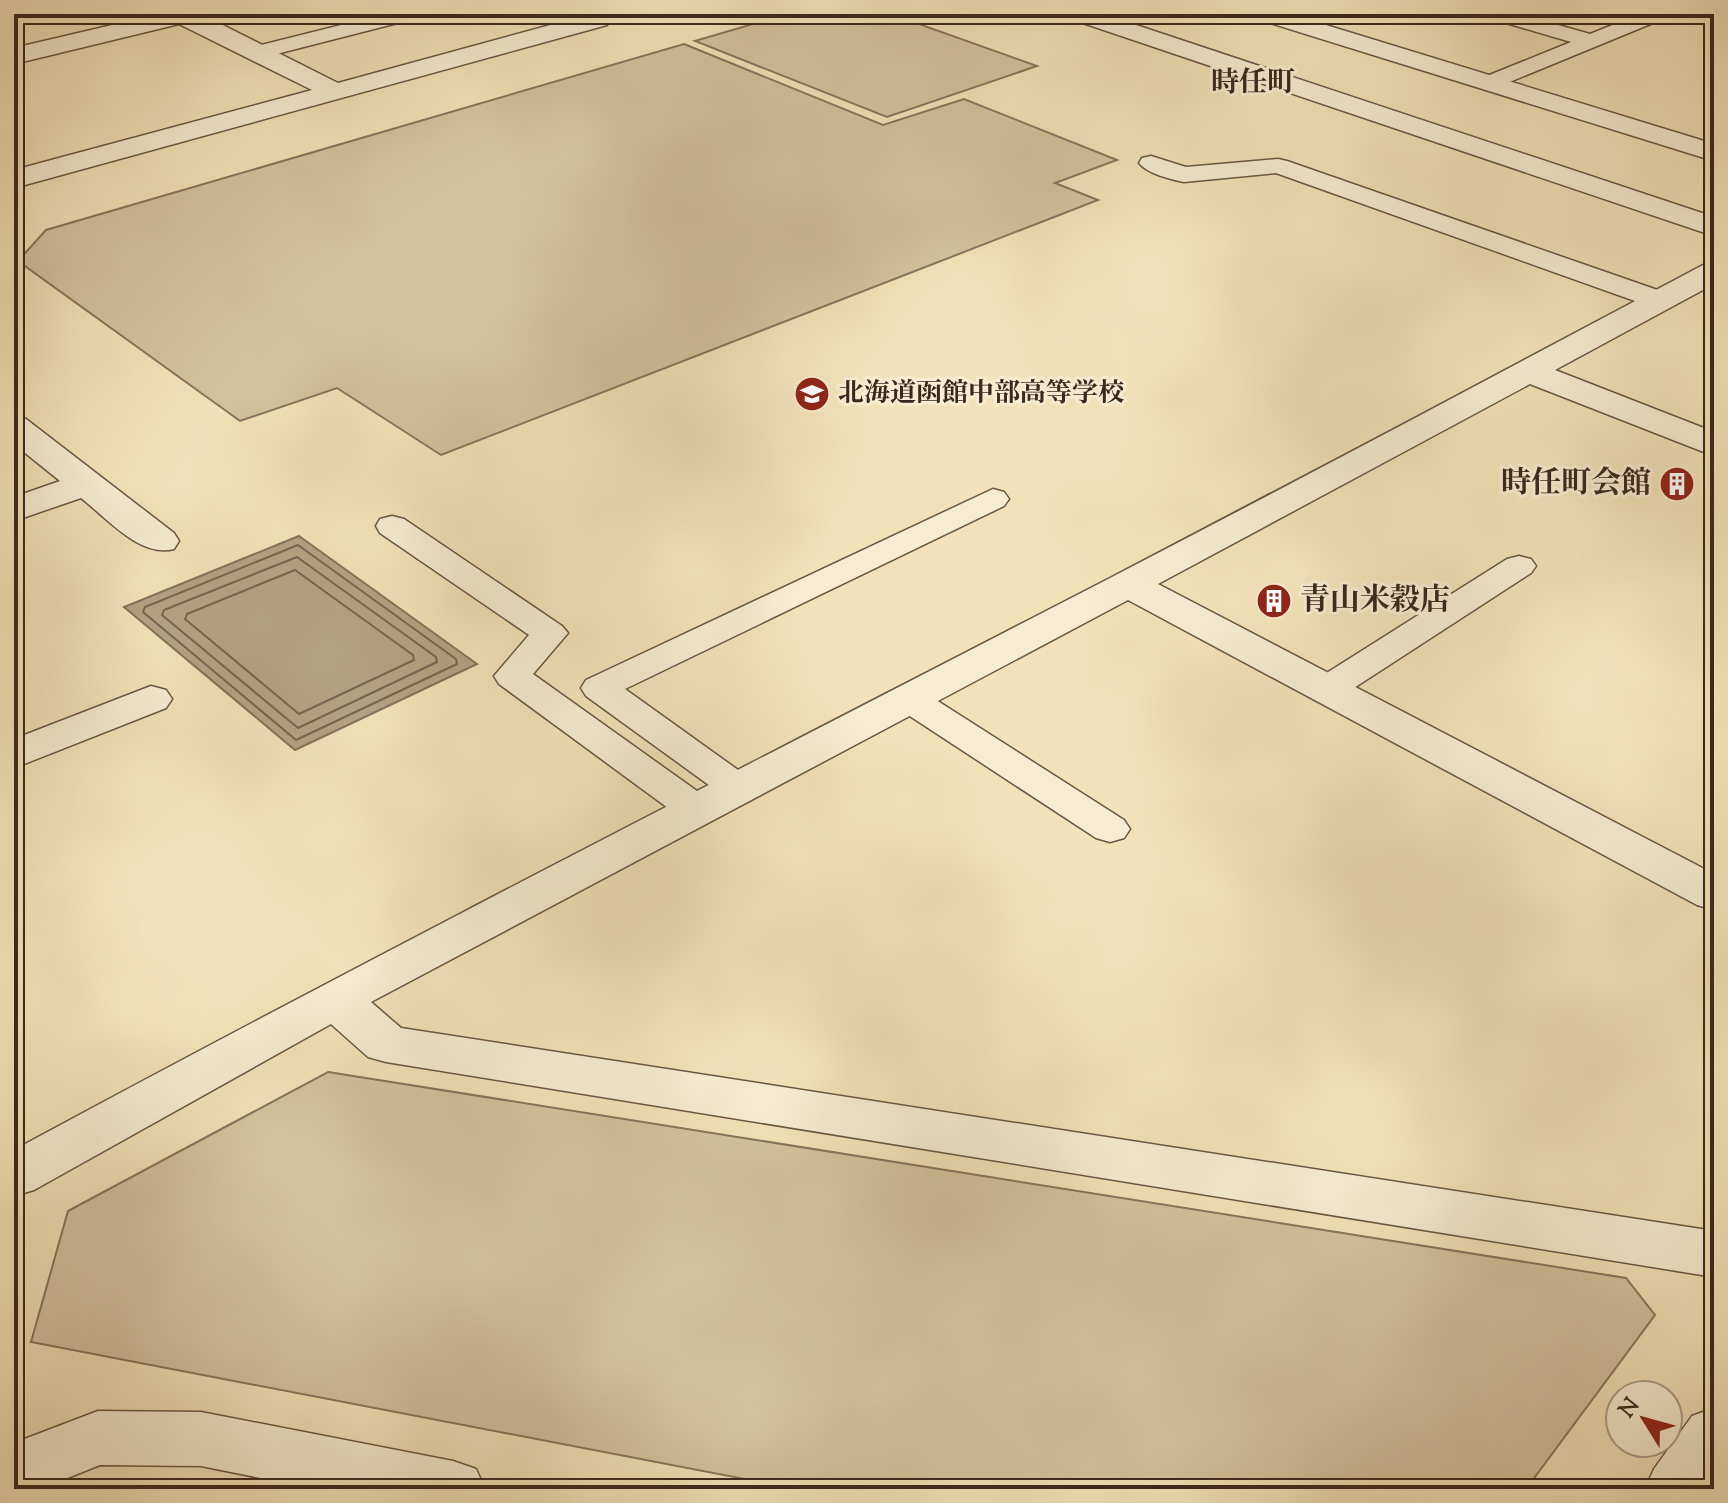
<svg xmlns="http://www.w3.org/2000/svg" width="1728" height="1503" font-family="'Sorts Mill Goudy','Noto Serif JP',serif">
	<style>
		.green { fill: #d4c29f; stroke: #88745e; stroke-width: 2 }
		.water { fill: #b5a284; stroke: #85715b; stroke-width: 2 }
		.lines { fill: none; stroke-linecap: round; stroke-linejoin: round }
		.shore { stroke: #786451; stroke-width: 2 }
		.service-casing { stroke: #6a5645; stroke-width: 3 }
		.minor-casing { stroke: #6a5645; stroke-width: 3 }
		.tertiary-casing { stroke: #6a5645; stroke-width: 3 }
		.service { fill: #f7ecd2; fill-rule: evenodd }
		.minor { fill: #f7ecd2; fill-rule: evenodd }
		.tertiary { fill: #f7ecd2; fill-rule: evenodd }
		.labels { text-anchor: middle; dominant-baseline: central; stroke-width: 6; stroke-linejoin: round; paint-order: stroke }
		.far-poi-label { font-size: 26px; font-weight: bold; fill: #3c271e; stroke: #f7ecd2; text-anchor: start }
		.far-quarter-label { font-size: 28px; font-weight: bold; fill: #3c271e; stroke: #f7ecd2 }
		.poi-label { font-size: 30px; font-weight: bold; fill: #3c271e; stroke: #f7ecd2; text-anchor: end }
	</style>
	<rect width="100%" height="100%" fill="#f3e2b9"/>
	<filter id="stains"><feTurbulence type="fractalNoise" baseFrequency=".0025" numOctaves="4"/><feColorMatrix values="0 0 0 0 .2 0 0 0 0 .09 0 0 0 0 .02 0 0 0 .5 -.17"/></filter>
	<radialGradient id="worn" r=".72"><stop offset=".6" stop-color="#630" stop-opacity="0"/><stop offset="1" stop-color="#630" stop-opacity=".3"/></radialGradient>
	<path class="green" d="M 787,14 L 891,14 L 1037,66 L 887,117 L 695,41 Z
		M 684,44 L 883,125 L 964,99 L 1117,160 L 1055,183 L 1098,200 L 441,455 L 337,388 L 240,421 L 18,261 L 46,230 Z
		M 328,1072 L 1626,1278 L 1655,1315 L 1526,1489 L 797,1489 L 31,1342 L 68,1211 Z"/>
	<path class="water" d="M 299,536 L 477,664 L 295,750 L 124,607 Z"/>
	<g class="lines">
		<path class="shore" d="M 298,545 L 456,659 L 457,664 L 296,740 L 143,612 L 145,607 Z
			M 297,557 L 436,657 L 437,662 L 298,728 L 162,615 L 164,610 Z
			M 295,570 L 413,655 L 414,660 L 299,714 L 185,619 L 187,614 Z"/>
		<defs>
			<path id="service" d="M 385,14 L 420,14 L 417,18 L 257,59 L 246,53 L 249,48 Z
				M 1486,14 L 1519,14 L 1590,34 L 1640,14 L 1668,14 L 1665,18 L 1490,90 L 1479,83 L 1482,78 L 1571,42 L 1489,18 Z
				M 1151,156 L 1186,167 L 1278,159 L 1287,161 L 1669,294 L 1673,300 L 1669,306 L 1659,308 L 1649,306 L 1276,173 L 1184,182 C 1170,179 1148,174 1139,163 L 1142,158 Z
				M 993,489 L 1004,492 L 1009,499 L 1004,506 L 625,689 L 752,780 L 757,788 L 752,796 L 738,800 L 724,796 L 586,696 L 581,688 L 586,680 Z
				M 392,516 L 404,519 L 562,626 L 568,633 L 533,674 L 711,801 L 717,810 L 711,819 L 697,822 L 683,819 L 499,684 L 494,676 L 529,635 L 380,533 L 376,526 L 380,519 Z
				M 1519,556 L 1531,559 L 1536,566 L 1531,573 L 1340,697 L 1327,700 L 1314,697 L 1309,689 L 1314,681 L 1507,559 Z
				M 909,688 L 922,691 L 1124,820 L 1130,829 L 1124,838 L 1110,842 L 1096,838 L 896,707 L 891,699 L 896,691 Z"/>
			<path id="minor" d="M 159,14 L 201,14 L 338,83 L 576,18 L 573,14 L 605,14 L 610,20 L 607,25 L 14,188 L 14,170 L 312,90 L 179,24 L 14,64 L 14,48 Z
				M 1067,14 L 1103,14 L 1714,217 L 1714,236 L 1071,19 Z
				M 1253,14 L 1290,14 L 1714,144 L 1714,161 L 1257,19 Z
				M 1714,263 L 1714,284 L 1555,370 L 1714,432 L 1714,456 L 1530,384 L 1158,584 L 1714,874 L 1714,910 L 1697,905 L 1128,600 L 371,1002 L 401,1028 L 1714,1231 L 1714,1277 L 386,1062 L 368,1057 L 331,1024 L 34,1190 L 14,1196 L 14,1150 C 377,954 744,767 1110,578 C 1309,475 1505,370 1703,265 Z
				M 14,415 L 26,419 L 174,533 L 179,541 L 174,549 C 140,558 107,518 81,498 L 14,521 L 14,497 L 60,481 L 14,444 Z
				M 151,686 L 166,690 L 172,699 L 166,708 L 14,768 L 14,739 Z
				M 98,1411 L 201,1412 L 453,1461 L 476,1469 L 485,1489 L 315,1489 L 201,1466 L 100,1465 L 40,1489 L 14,1489 L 14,1443 Z"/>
			<path id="tertiary" d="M 1714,1408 L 1713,1489 L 1645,1489 L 1654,1469 L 1692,1416 Z"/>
		</defs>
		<use href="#service" class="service-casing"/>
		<use href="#minor" class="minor-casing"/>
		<use href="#tertiary" class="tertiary-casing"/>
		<use href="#service" class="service"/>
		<use href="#minor" class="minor"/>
		<use href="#tertiary" class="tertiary"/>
	</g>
	<defs>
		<symbol id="school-disc" viewBox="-11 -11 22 22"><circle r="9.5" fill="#8f2418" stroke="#f7ecd2"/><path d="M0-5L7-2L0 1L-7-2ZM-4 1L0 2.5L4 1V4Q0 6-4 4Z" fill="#fff"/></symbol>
		<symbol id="building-disc" viewBox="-11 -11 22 22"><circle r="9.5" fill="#8f2418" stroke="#f7ecd2"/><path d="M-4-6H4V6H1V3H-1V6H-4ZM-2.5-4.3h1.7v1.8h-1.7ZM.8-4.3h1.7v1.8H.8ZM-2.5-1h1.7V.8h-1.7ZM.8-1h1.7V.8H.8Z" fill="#fff"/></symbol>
	</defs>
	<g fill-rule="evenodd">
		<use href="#school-disc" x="792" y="374" width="40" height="40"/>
		<use href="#building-disc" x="1657" y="464" width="40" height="40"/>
		<use href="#building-disc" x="1254" y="581" width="40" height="40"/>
	</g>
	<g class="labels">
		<g class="far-poi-label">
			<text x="838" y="394">北海道函館中部高等学校</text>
		</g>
		<g class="far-quarter-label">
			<text x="1253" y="84">時任町</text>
		</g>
		<g class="poi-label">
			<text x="1651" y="484">時任町会館</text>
			<text x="1300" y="601" text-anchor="start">青山米穀店</text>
		</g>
	</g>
	<rect width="1728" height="1503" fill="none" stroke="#f3e2b9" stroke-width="48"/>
	<rect x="16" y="16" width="1696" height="1471" fill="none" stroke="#3c271e" stroke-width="4"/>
	<rect x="24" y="24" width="1680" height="1455" fill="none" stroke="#3c271e" stroke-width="2"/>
	<g transform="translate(1644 1419) rotate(307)"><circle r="38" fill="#f7ecd2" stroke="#ac9d8a" stroke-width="2"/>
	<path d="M0-6L14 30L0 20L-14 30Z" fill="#8f2418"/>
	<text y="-12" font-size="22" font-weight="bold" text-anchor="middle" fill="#3c271e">N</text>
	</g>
	<rect width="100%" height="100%" filter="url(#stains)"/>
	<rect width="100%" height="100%" fill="url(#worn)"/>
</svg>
